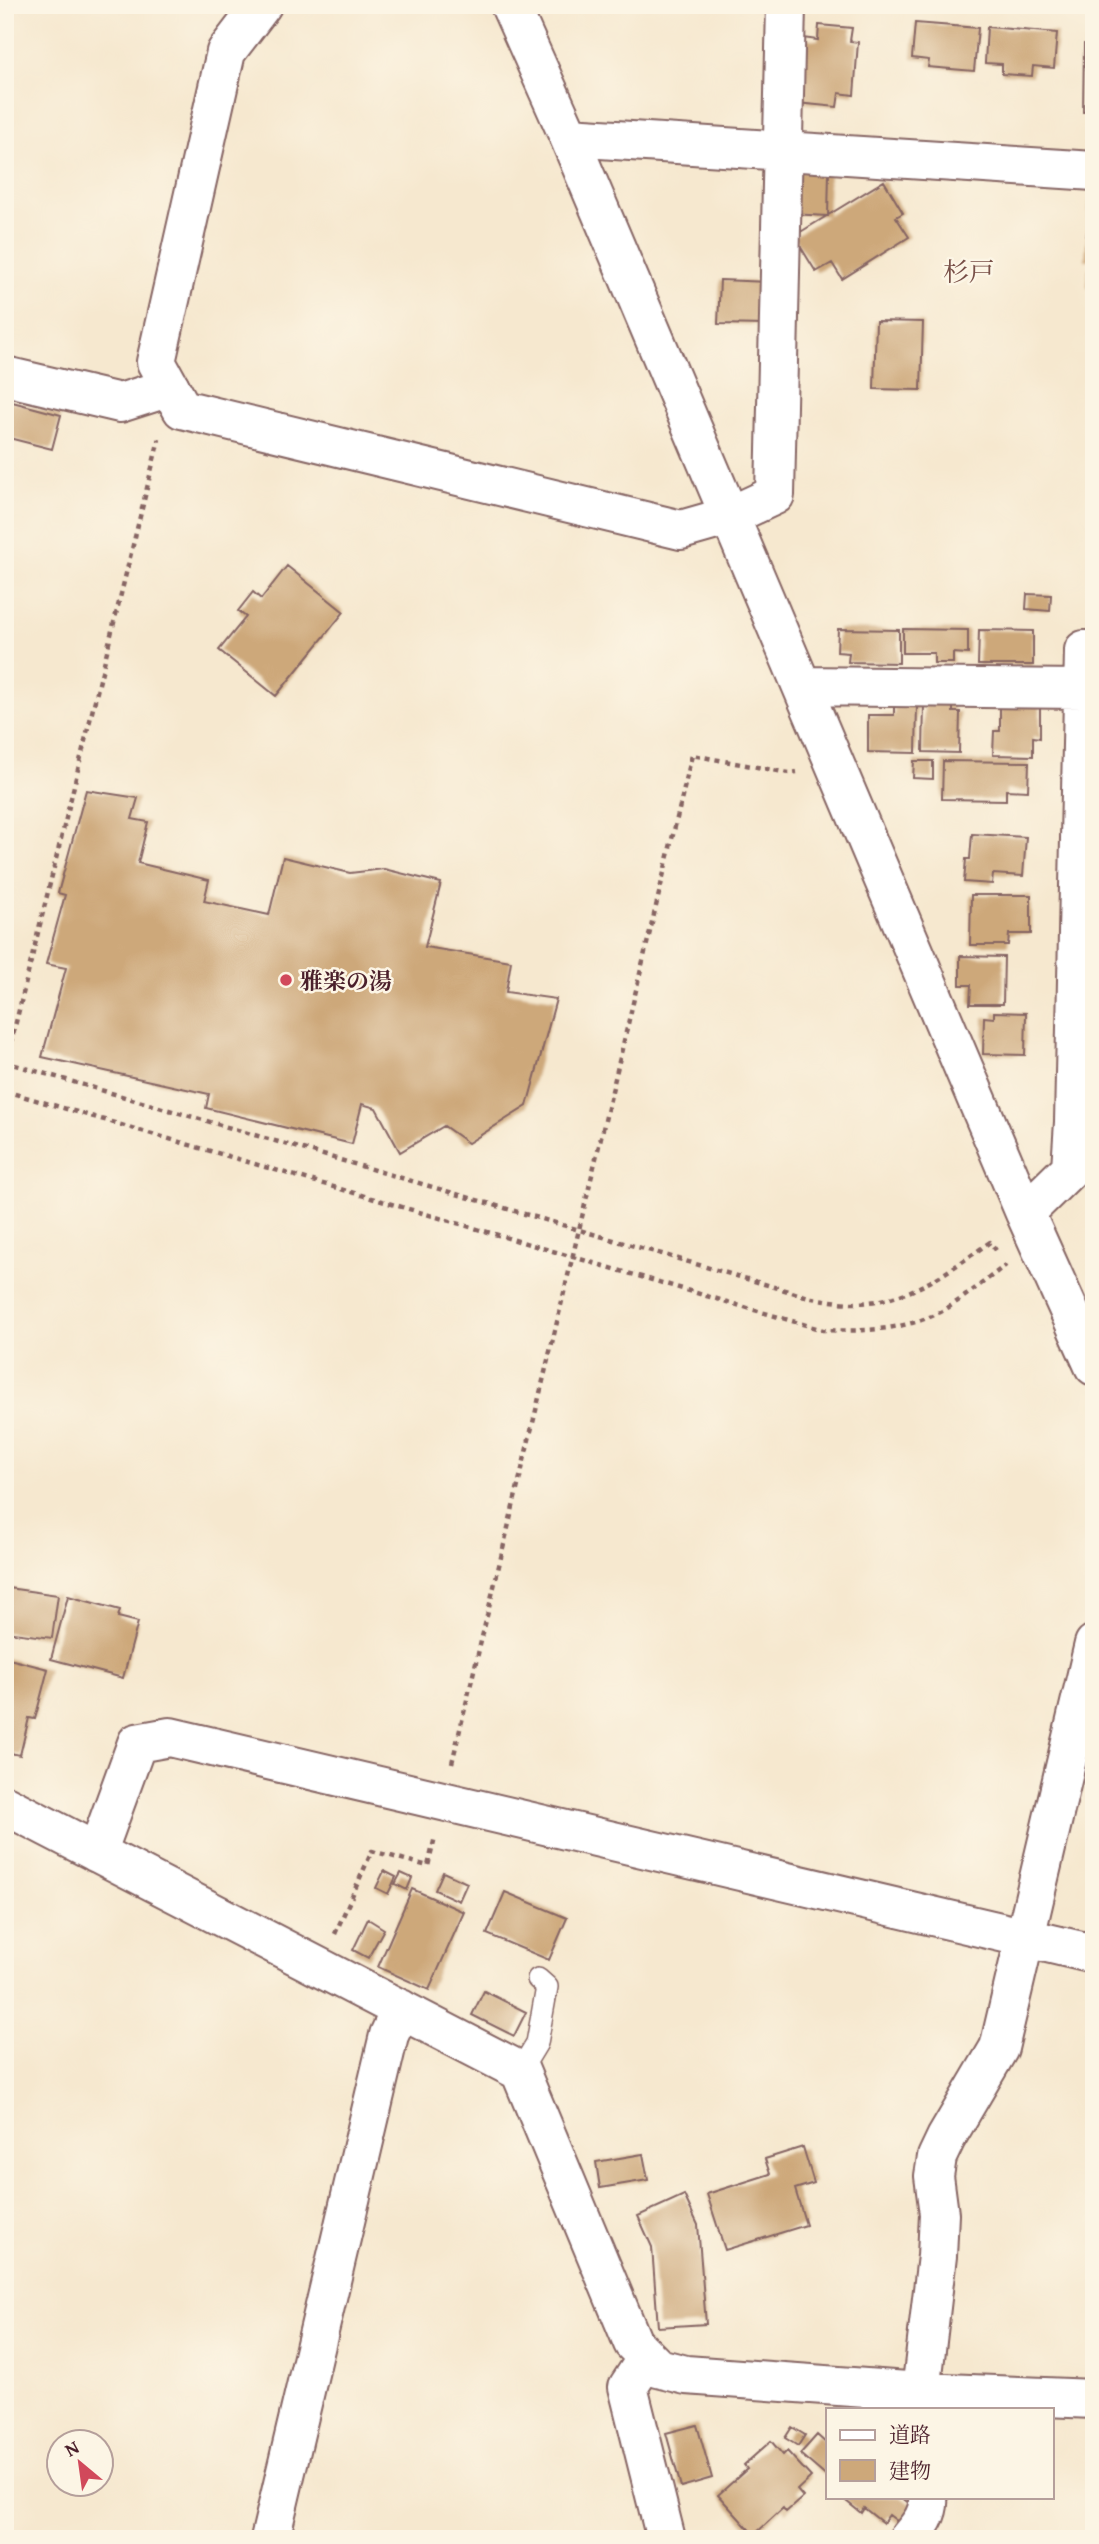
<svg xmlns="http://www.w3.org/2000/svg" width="1099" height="2544" font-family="'Gentium Book Plus','Noto Serif JP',serif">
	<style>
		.building { fill: #cda87a }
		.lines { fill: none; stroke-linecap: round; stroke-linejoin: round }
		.lane-casing { stroke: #866564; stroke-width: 24 }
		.street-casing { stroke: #866564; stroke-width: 42 }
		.secondary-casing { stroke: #866564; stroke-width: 42 }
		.path { stroke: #866564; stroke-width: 4.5; stroke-dasharray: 5 5; stroke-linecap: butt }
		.lane { stroke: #fff; stroke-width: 21 }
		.street { stroke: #fff; stroke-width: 38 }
		.secondary { stroke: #fff; stroke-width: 38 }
		.poi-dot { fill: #d1495b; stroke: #fcf5e5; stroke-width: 2.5 }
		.labels { text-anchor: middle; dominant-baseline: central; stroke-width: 5; stroke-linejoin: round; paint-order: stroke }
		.poi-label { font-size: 23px; font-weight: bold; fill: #4a1f2b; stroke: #fcf5e5; text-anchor: start }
		.quarter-label { font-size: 26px; fill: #784f47; stroke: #fcf5e5 }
	</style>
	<rect width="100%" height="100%" fill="#fcf5e5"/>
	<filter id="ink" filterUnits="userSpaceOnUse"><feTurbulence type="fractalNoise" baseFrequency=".0143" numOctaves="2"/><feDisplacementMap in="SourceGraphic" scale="14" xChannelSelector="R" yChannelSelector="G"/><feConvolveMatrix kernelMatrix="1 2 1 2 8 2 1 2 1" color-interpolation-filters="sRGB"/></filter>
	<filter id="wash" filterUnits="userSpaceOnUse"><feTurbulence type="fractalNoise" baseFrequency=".00686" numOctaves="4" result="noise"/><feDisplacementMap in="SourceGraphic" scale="28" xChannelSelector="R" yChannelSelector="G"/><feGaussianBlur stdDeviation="1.57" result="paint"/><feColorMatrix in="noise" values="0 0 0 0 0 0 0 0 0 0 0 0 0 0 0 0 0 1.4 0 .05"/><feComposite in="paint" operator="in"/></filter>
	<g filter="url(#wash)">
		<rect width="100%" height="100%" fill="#f6e8cf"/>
		<g id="blocks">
			<path class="building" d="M 915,23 L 978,28 L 974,71 L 928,67 L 929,60 L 912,58 Z
				M 819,25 L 852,28 L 850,41 L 858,42 L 854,95 L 839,93 L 837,107 L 797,103 L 803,38 L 818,40 Z
				M 987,27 L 1057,33 L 1054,68 L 1033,66 L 1032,76 L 1002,74 L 1002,64 L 985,63 Z
				M 1084,44 L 1094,44 L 1094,112 L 1083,112 Z
				M 792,171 L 829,172 L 828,216 L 791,214 Z
				M 884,181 L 903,213 L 896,217 L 909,237 L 842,279 L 832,263 L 816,272 L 794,236 Z
				M 1089,201 L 1094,202 L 1094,260 L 1085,260 Z
				M 1088,268 L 1094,268 L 1094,288 L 1087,288 Z
				M 720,280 L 768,282 L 766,325 L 718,324 Z
				M 876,321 L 923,322 L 921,390 L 874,389 Z
				M 5,400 L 61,415 L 52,449 L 5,437 Z
				M 287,566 L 344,612 L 276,696 L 219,650 L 246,617 L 238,611 L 253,592 L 261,599 Z
				M 1027,594 L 1051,595 L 1050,611 L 1026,609 Z
				M 838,629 L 899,630 L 899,663 L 848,662 L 849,653 L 837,652 Z
				M 903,629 L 968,630 L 968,654 L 953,653 L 953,663 L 934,663 L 934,653 L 903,653 Z
				M 979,630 L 1033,631 L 1033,665 L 978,665 Z
				M 894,702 L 917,703 L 916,753 L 868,752 L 868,715 L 894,715 Z
				M 924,703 L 953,704 L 953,712 L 960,712 L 959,753 L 923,752 Z
				M 1000,704 L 1040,705 L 1040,738 L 1033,737 L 1033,756 L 993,755 L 994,731 L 1000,731 Z
				M 914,761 L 933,761 L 933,779 L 913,778 Z
				M 943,761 L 1029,762 L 1028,791 L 1006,790 L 1006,800 L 942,799 Z
				M 86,790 L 138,798 L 132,819 L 148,822 L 138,863 L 209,880 L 204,901 L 269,915 L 283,857 L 350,873 L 384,869 L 441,883 L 425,947 L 511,961 L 506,992 L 556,999 L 527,1106 L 468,1143 L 444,1126 L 400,1152 L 376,1108 L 362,1104 L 352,1144 L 206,1108 L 209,1094 L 42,1057 L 66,968 L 46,964 L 65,895 L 58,893 Z
				M 972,834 L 1026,837 L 1023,876 L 993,874 L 992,884 L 964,882 L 966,859 L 970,859 Z
				M 971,895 L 1031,895 L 1031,934 L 1009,934 L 1008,945 L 970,945 Z
				M 960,956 L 1004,957 L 1003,1004 L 970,1004 L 971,985 L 960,985 Z
				M 994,1012 L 1026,1013 L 1025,1055 L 983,1054 L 984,1017 L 994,1018 Z
				M 8,1588 L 58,1595 L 52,1638 L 5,1632 Z
				M 68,1596 L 120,1610 L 118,1617 L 138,1622 L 123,1678 L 51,1659 Z
				M 5,1658 L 48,1669 L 35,1719 L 29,1718 L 20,1755 L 5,1752 Z
				M 384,1871 L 396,1877 L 388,1894 L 376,1888 Z
				M 443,1872 L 467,1883 L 459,1901 L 435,1890 Z
				M 401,1873 L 412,1878 L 407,1890 L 395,1884 Z
				M 412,1889 L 464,1912 L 429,1990 L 378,1967 Z
				M 505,1892 L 567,1918 L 549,1960 L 487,1934 Z
				M 368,1919 L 384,1929 L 368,1958 L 353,1950 Z
				M 484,1991 L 526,2012 L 514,2036 L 472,2015 Z
				M 803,2147 L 814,2183 L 795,2189 L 806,2225 L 725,2250 L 707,2194 L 770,2174 L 765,2159 Z
				M 643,2154 L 648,2180 L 600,2188 L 596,2162 Z
				M 684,2195 L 698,2225 L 706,2324 L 658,2327 L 652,2247 L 638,2216 Z
				M 697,2425 L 712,2478 L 681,2487 L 666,2433 Z
				M 792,2427 L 805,2435 L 798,2446 L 785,2438 Z
				M 817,2435 L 828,2445 L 828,2478 L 800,2454 Z
				M 771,2441 L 783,2455 L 787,2451 L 811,2477 L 797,2490 L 803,2497 L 786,2512 L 783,2508 L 754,2535 L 718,2495 L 747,2469 L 744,2465 Z
				M 841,2497 L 901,2497 L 915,2508 L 901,2524 L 889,2515 L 883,2523 L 864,2508 L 861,2513 Z"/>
		</g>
	</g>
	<g filter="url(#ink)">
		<use href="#blocks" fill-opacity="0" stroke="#866564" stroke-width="2"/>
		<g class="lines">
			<defs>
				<path id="lane" d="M 520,2071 L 537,2043 L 547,1987 L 538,1979"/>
				<path id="street" d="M 510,5 L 569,137 L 1025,1213 L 1094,1366
					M 569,137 L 1094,171
					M 5,376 L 120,403 L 170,387
					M 730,516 L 775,495 L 786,5
					M 802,686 L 1083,689
					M 1025,1213 L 1071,1168 L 1074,1122 L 1084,650 L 1094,650
					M 5,1805 L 520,2071 L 633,2343 L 658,2368 L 686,2375 L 921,2392 L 1094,2399
					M 97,1853 L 137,1743 L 170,1737 L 1094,1954
					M 647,2358 L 628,2387 L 666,2539
					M 923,2409 L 921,2392 L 937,2256 L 939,2214 L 934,2176 L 937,2157 L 946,2138 L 999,2048 L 1094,1644
					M 270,2539 L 389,2035 L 401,2009
					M 908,2539 C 919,2526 930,2514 928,2497"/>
				<path id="secondary" d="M 262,5 L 226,52 L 156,362 L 182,409 L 681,530 L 730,516"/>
			</defs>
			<use href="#lane" class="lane-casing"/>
			<use href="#street" class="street-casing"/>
			<use href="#secondary" class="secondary-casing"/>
			<path class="path" d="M 5,1062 L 812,1298 C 826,1300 841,1303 855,1303 C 909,1302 948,1272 990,1242 L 998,1253
				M 6,1063 L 159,439
				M 5,1091 L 823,1330 C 864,1332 913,1330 949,1307 C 969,1294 987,1279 1006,1265
				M 452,1763 L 692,755 L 789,773 L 797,772
				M 335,1934 L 372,1851 L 428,1866 L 435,1837"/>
			<use href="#lane" class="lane"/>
			<use href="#street" class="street"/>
			<use href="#secondary" class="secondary"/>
		</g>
	</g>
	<circle class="poi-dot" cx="286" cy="980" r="7"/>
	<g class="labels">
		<g class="poi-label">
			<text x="300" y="980">雅楽の湯</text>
		</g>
		<g class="quarter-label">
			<text x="969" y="271">杉戸</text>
		</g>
	</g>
	<rect width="1099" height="2544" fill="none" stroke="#fcf5e5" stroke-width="28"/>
	<rect x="826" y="2408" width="228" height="91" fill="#fcf5e5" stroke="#b59f9b" stroke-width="2"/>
	<rect x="840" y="2430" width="35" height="10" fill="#ffffff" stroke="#b59f9b" stroke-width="2"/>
	<text x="889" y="2442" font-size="21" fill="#4a1f2b">道路</text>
	<rect x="840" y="2460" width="35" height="21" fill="#cda87a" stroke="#b59f9b" stroke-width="2"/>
	<text x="889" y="2478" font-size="21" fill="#4a1f2b">建物</text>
	<g transform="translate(80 2463) rotate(331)"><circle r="33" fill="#fcf5e5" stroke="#b59f9b" stroke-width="2"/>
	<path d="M0-5L12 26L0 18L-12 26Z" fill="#d1495b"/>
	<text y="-10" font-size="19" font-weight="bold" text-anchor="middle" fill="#4a1f2b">N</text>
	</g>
</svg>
